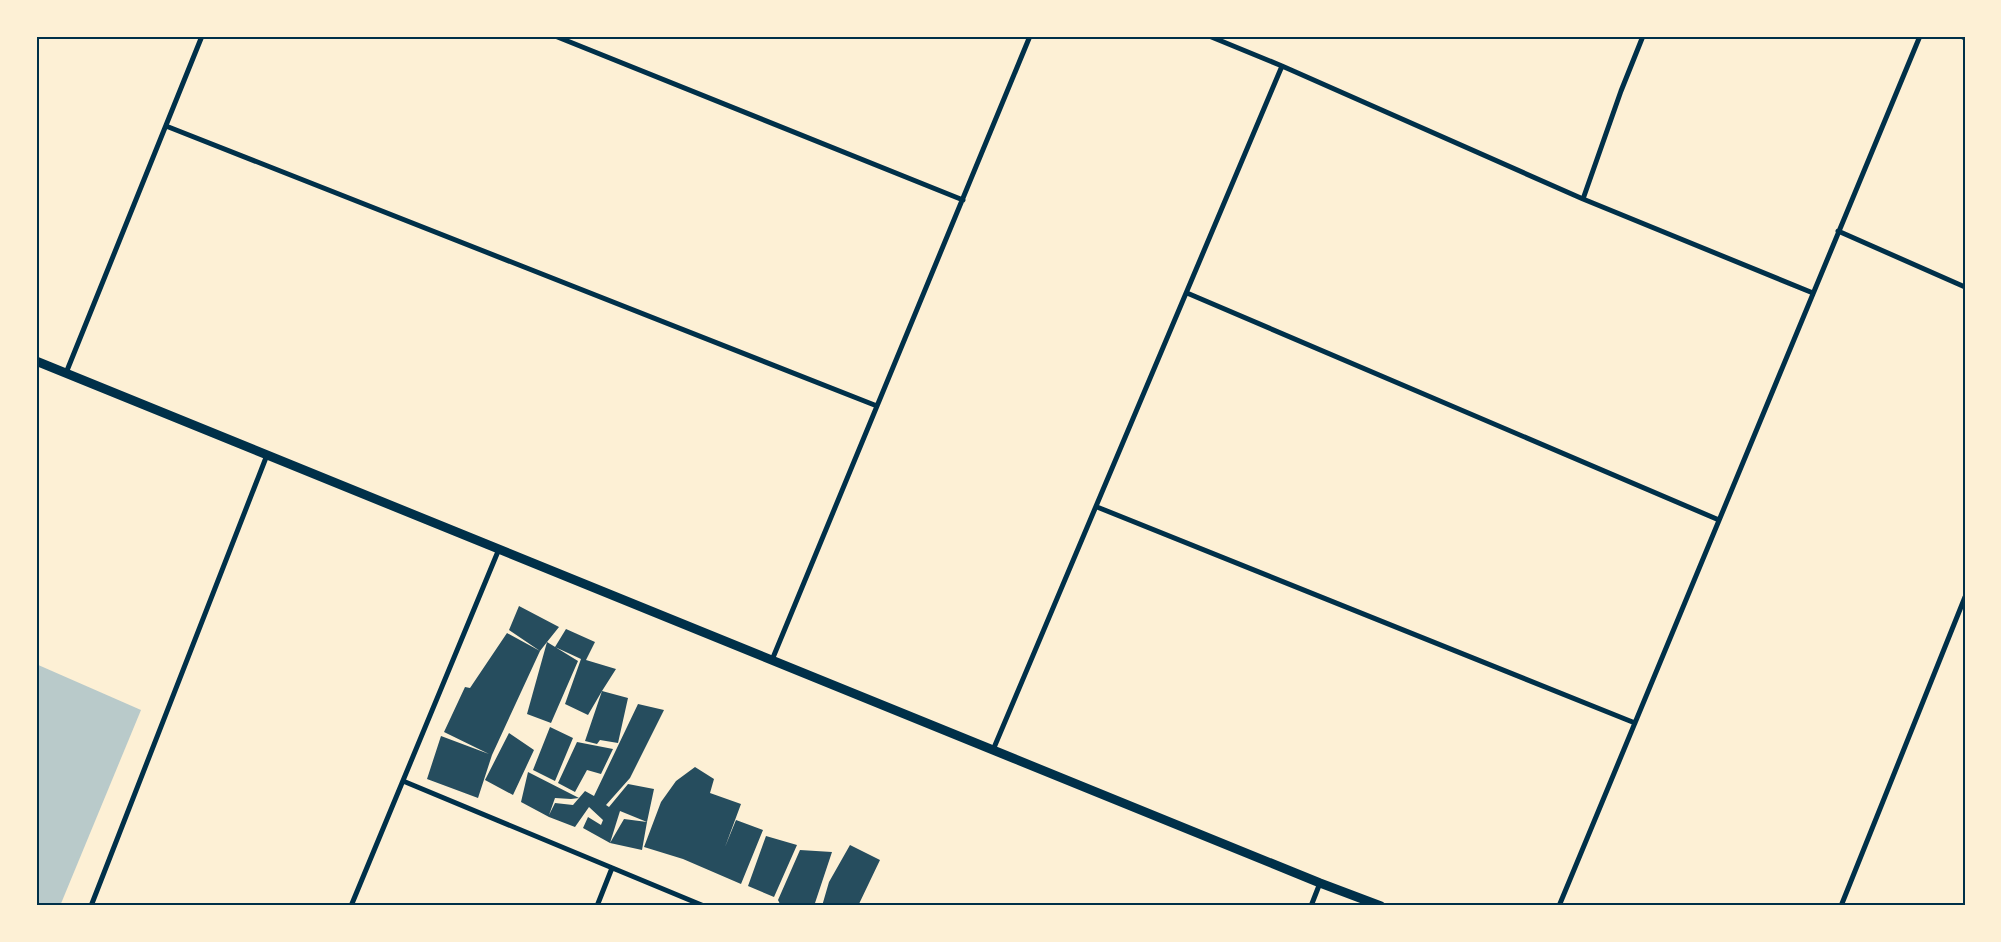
<svg xmlns="http://www.w3.org/2000/svg" width="2001" height="942" font-family="'Roboto Condensed',sans-serif">
	<style>
		.green { fill: #b9caca }
		.building { fill: #264d5e; fill-rule: evenodd }
		.lines { fill: none; stroke-linecap: round; stroke-linejoin: round }
		.minor { stroke: #003049; stroke-width: 5 }
		.tertiary { stroke: #003049; stroke-width: 9 }
		.neatline { fill: none; stroke: #003049; stroke-width: 2 }
	</style>
	<rect width="100%" height="100%" fill="#fdf0d5"/>
	<path class="green" d="M 36,664 L 141,710 L 60,906 L 36,906 Z"/>
	<path class="building" d="M 519,606 L 559,627 L 547,642 L 578,661 L 551,723 L 527,714 L 547,642 L 540,651 L 509,630 Z
		M 566,629 L 595,642 L 586,660 L 616,669 L 602,691 L 628,698 L 618,743 L 600,740 L 597,744 L 585,741 L 602,691 L 588,715 L 565,704 L 581,659 L 555,647 Z
		M 507,633 L 540,651 L 492,755 L 478,798 L 427,779 L 441,736 L 489,754 L 444,732 L 465,687 L 470,688 Z
		M 638,704 L 664,710 L 630,778 L 606,805 L 609,807 L 628,784 L 654,789 L 647,822 L 620,811 L 610,843 L 624,819 L 647,822 L 642,850 L 610,843 L 583,828 L 588,817 L 601,825 L 603,820 L 589,807 L 575,827 L 549,817 L 521,802 L 528,772 L 579,798 L 585,791 L 594,796 ZM 555,798 L 571,799 L 579,798 L 573,805 L 555,803 L 549,815 Z
		M 550,727 L 573,738 L 555,781 L 533,770 Z
		M 509,733 L 534,750 L 513,795 L 485,780 Z
		M 577,742 L 613,749 L 601,774 L 587,770 L 575,792 L 558,783 Z
		M 695,767 L 714,779 L 710,793 L 741,804 L 725,847 L 736,820 L 763,830 L 741,884 L 683,859 L 644,847 L 661,802 L 676,781 Z
		M 766,836 L 797,845 L 774,897 L 748,886 Z
		M 850,845 L 880,860 L 858,906 L 822,906 L 829,882 Z
		M 800,850 L 832,852 L 814,906 L 781,906 L 778,900 Z"/>
	<g class="lines">
		<path class="minor" d="M 555,36 L 963,200
			M 1209,36 L 1282,66 L 1583,199 L 1813,293
			M 1961,36 L 1965,38
			M 166,126 L 877,406
			M 1583,199 L 1621,91 L 1643,36
			M 1838,231 L 1965,287
			M 1187,293 L 1719,520
			M 66,373 L 202,36
			M 1097,507 L 1635,723
			M 772,660 L 1030,36
			M 993,750 L 1282,66
			M 403,781 L 704,906
			M 91,906 L 267,455
			M 351,906 L 499,549
			M 597,906 L 612,868
			M 1311,906 L 1320,883
			M 1559,906 L 1920,36
			M 1841,906 L 1965,597"/>
		<path class="tertiary" d="M 36,361 L 1320,883 L 1381,906"/>
	</g>
	<rect width="2001" height="942" fill="none" stroke="#fdf0d5" stroke-width="75"/>
	<rect x="38" y="38" width="1926" height="866" class="neatline"/>
</svg>
